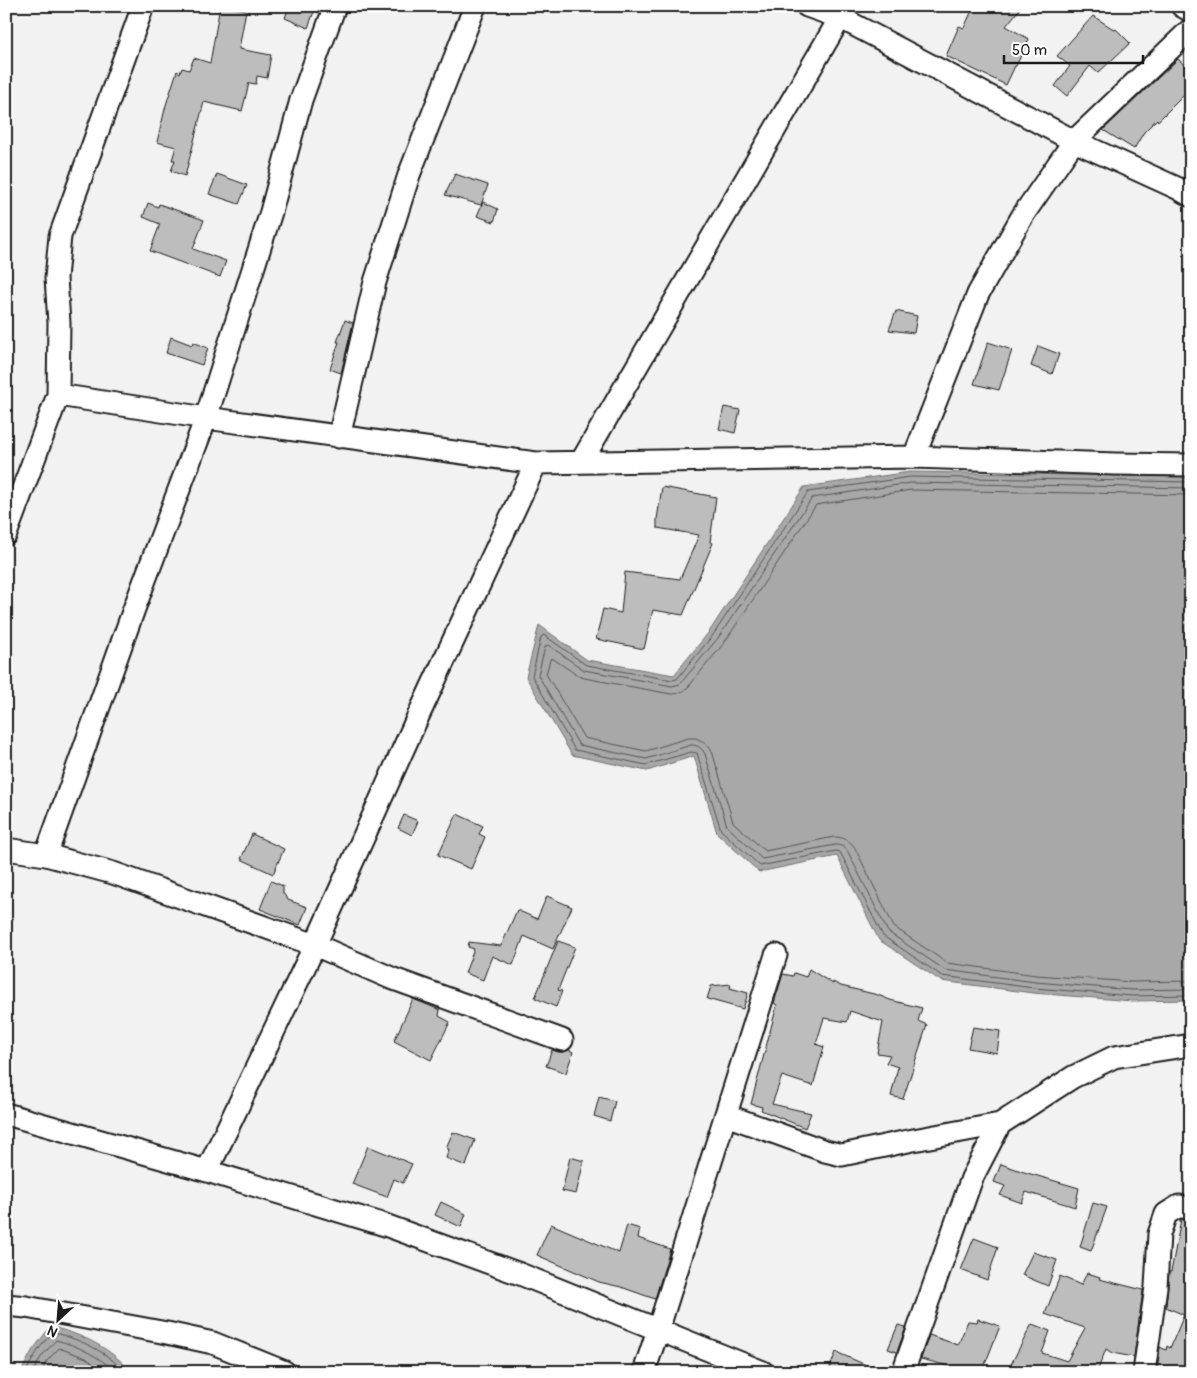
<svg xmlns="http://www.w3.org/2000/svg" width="1197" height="1378" font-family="Pangolin,sans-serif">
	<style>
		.water { fill: #a8a8a8; stroke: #707070 }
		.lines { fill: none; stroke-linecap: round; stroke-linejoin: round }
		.shore { stroke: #545454; stroke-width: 1 }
		.building { fill: #bdbdbd; stroke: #1c1c1c }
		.street-casing { stroke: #1c1c1c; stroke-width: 25 }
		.street { stroke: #fff; stroke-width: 21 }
	</style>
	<rect width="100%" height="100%" fill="#f2f2f2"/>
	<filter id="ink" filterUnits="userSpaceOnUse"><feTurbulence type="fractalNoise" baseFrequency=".02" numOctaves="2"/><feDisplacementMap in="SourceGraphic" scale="10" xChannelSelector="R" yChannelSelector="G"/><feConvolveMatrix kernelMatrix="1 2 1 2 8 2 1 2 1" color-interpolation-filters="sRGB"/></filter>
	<g filter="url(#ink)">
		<path class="water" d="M 910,472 L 1191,477 L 1191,1000 L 1132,1001 L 1033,993 L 941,981 L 879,940 L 837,856 L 759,872 L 717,833 L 694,756 L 647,771 L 572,755 L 526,677 L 539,625 L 587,660 L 674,675 L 709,632 L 804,487 Z
			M 56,1328 C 85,1336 111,1348 131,1372 L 21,1372 L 32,1351 L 47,1331 Z"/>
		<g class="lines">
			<path class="shore" d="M 1191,482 L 910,477 L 808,492 L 713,635 L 677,679 L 672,680 L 586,665 L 544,635 L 541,637 L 532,676 L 575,750 L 646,765 L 691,752 L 697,753 L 721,830 L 760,866 L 836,851 L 840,852 L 883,936 L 942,976 L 1034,988 L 1132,996 L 1191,995
				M 1191,488 L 911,483 L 812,498 L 718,638 L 680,684 L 672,686 L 584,670 L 548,645 L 545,647 L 538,675 L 579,745 L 646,759 L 691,745 C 698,745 702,748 705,754 L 727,826 L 762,859 L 835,845 C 841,845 845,847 848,852 L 888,932 L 945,970 L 1035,982 L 1132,990 L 1191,989
				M 1191,495 L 911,490 L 816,505 L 724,643 L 689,686 C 684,692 678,694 671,694 L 584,678 L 577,675 L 552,658 L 550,660 L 546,674 L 584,738 L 646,751 L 688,738 L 696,738 L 706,743 L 712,751 L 733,822 L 765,851 L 834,837 C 843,837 850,840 855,848 L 894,927 L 947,963 L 1036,975 L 1132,982 L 1191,981
				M 26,1372 C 31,1361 45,1336 55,1333 C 81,1340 107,1351 124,1372
				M 33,1372 L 41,1357 L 56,1340 C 79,1346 98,1356 116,1372
				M 41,1372 L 47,1361 L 59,1348 L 86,1358 L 104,1372"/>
		</g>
		<path class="building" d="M 220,6 L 246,10 L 239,49 L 271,55 L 267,78 L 257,76 L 256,84 L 249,83 L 242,111 L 204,102 L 185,176 L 171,171 L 175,160 L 172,160 L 176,147 L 157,142 L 166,105 L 177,71 L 180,73 L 182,68 L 189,70 L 194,58 L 210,63 Z
			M 289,6 L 316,6 L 308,28 L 285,18 Z
			M 974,6 L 1022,6 L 1006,26 L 1029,39 L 1016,66 L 1015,66 L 1006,85 L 946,56 L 959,26 L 964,28 Z
			M 1093,16 L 1115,30 L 1116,29 L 1130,43 L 1098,73 L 1090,66 L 1067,96 L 1055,86 L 1070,66 L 1057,56 Z
			M 1178,59 L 1191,71 L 1191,88 L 1158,121 L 1157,119 L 1144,132 L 1134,149 L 1103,130 Z
			M 217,174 L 247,185 L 239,204 L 209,194 Z
			M 455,174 L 488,185 L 481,205 L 445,195 Z
			M 483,202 L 498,209 L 494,222 L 477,216 Z
			M 148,203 L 158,207 L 159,204 L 204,220 L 193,249 L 226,261 L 220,277 L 150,251 L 160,224 L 143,217 Z
			M 896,311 L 917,316 L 914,333 L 889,330 Z
			M 345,320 L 353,323 L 341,373 L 330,369 L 339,342 L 337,342 Z
			M 171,337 L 192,345 L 193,342 L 208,348 L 202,365 L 166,353 Z
			M 988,342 L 1012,350 L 999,390 L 974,384 Z
			M 1038,346 L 1059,354 L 1052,374 L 1031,366 Z
			M 724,407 L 740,410 L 735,433 L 719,429 Z
			M 662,487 L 716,497 L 710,542 L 713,543 L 683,615 L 653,610 L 644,649 L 596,639 L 603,609 L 621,613 L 625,572 L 680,579 L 699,535 L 657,528 L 657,519 Z
			M 457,814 L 483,826 L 479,834 L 485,837 L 471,869 L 438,855 Z
			M 404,815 L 418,821 L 412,835 L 398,828 Z
			M 252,834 L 284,849 L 273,874 L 241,859 Z
			M 271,881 L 283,886 L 283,893 L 288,900 L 307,907 L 300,925 L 260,909 Z
			M 547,896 L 572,907 L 553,949 L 524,936 L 513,965 L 492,956 L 483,980 L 465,973 L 474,949 L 468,947 L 469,942 L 501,946 L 517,910 L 537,919 Z
			M 558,941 L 575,947 L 558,990 L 562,991 L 556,1007 L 535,998 Z
			M 809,969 L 833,984 L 833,982 L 841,986 L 878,995 L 890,1000 L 922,1008 L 918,1021 L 927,1025 L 903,1099 L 891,1096 L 898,1067 L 886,1063 L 890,1055 L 877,1053 L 883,1022 L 850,1011 L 847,1022 L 824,1018 L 816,1044 L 824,1047 L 813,1086 L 782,1076 L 772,1104 L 811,1113 L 805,1128 L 761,1110 L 762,1107 L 751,1104 L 777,1005 L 774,1003 L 783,974 L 793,976 L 794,973 L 806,977 Z
			M 731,984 L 730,988 L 748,993 L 743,1009 L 707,999 L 711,986 Z
			M 413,999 L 440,1010 L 439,1016 L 450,1022 L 431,1060 L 394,1041 Z
			M 973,1027 L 1000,1031 L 997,1053 L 968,1048 Z
			M 552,1050 L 558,1052 L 564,1052 L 569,1050 L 573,1052 L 566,1073 L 546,1066 Z
			M 599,1097 L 615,1101 L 610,1121 L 594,1116 Z
			M 453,1132 L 475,1140 L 466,1166 L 446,1158 L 449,1149 L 446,1148 Z
			M 368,1146 L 412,1164 L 403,1183 L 394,1179 L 387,1197 L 352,1184 Z
			M 570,1157 L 584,1161 L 576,1194 L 562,1191 Z
			M 1001,1164 L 1024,1172 L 1079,1188 L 1075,1207 L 1026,1192 L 1022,1203 L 1000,1195 L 1005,1186 L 994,1182 Z
			M 441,1202 L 466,1214 L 461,1227 L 435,1215 Z
			M 1093,1203 L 1107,1207 L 1091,1251 L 1080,1247 Z
			M 1181,1219 L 1191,1221 L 1191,1372 L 1157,1372 L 1160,1347 L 1166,1350 L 1167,1346 L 1170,1348 L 1184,1315 L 1166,1307 L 1169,1272 L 1171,1272 Z
			M 551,1224 L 619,1253 L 627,1225 L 640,1229 L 638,1238 L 670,1249 L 655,1299 L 621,1287 L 599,1282 L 537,1255 Z
			M 974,1238 L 998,1247 L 987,1280 L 961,1270 Z
			M 1033,1252 L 1057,1260 L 1048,1286 L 1022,1275 Z
			M 1087,1273 L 1100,1277 L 1099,1279 L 1143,1290 L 1134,1357 L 1112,1353 L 1106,1349 L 1097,1372 L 1007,1372 L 1032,1324 L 1050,1331 L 1042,1353 L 1067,1361 L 1085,1328 L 1045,1314 L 1060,1276 L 1081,1285 Z
			M 978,1319 L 1000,1326 L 982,1372 L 972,1372 L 921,1359 L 929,1335 L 958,1345 L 968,1321 L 977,1322 Z
			M 898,1325 L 906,1327 L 897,1352 L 888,1349 Z
			M 836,1352 L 882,1372 L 828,1372 Z"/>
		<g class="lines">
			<defs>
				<path id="street" d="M 807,6 L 841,18 L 1074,141 L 1177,188 L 1191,196
					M 1182,6 L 1191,11
					M 58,395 L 206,418 L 536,463 L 914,457 L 1115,464 L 1191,465
					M 339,437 L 375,282 L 409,175 L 475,6
					M 914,457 L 978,294 L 1023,215 L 1074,141 L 1191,29
					M 581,462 L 847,6
					M 6,534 L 58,395 L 59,323 L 56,278 L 60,236 L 143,6
					M 6,849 L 46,855 L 113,873 L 315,945 L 391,978 L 562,1040
					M 46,855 L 134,609 L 206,418 L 271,212 L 301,100 L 335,6
					M 6,1114 L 207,1171 L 385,1225 L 520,1274 L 763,1372
					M 726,1115 L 825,1151 L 842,1155 L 908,1141 L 1000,1124 L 1073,1077 L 1114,1057 L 1191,1045
					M 207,1171 L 315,945 L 415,723 L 536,463
					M 6,1305 L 26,1307 L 167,1333 L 213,1343 L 285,1372
					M 644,1372 L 658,1330 L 776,955
					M 903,1372 L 972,1178 L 1000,1124
					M 1144,1372 L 1156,1287 L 1159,1234 L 1166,1214 L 1179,1206 L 1191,1209"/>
			</defs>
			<use href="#street" class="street-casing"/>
			<use href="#street" class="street"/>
		</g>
	</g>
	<rect width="1197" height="1378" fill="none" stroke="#fff" stroke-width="25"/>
	<rect x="12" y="12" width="1172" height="1353" fill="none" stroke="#1c1c1c" stroke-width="2" filter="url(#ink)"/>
	<g transform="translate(58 1320) rotate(206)" stroke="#ffffff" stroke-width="4" paint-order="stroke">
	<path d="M0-4L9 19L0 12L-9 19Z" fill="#1c1c1c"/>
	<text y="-8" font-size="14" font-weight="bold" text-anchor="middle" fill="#1c1c1c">N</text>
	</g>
	<path d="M1004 55v8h139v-8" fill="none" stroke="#1c1c1c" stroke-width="2.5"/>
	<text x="1012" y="55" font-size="15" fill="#1c1c1c" stroke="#ffffff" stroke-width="4" paint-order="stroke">50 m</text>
</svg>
